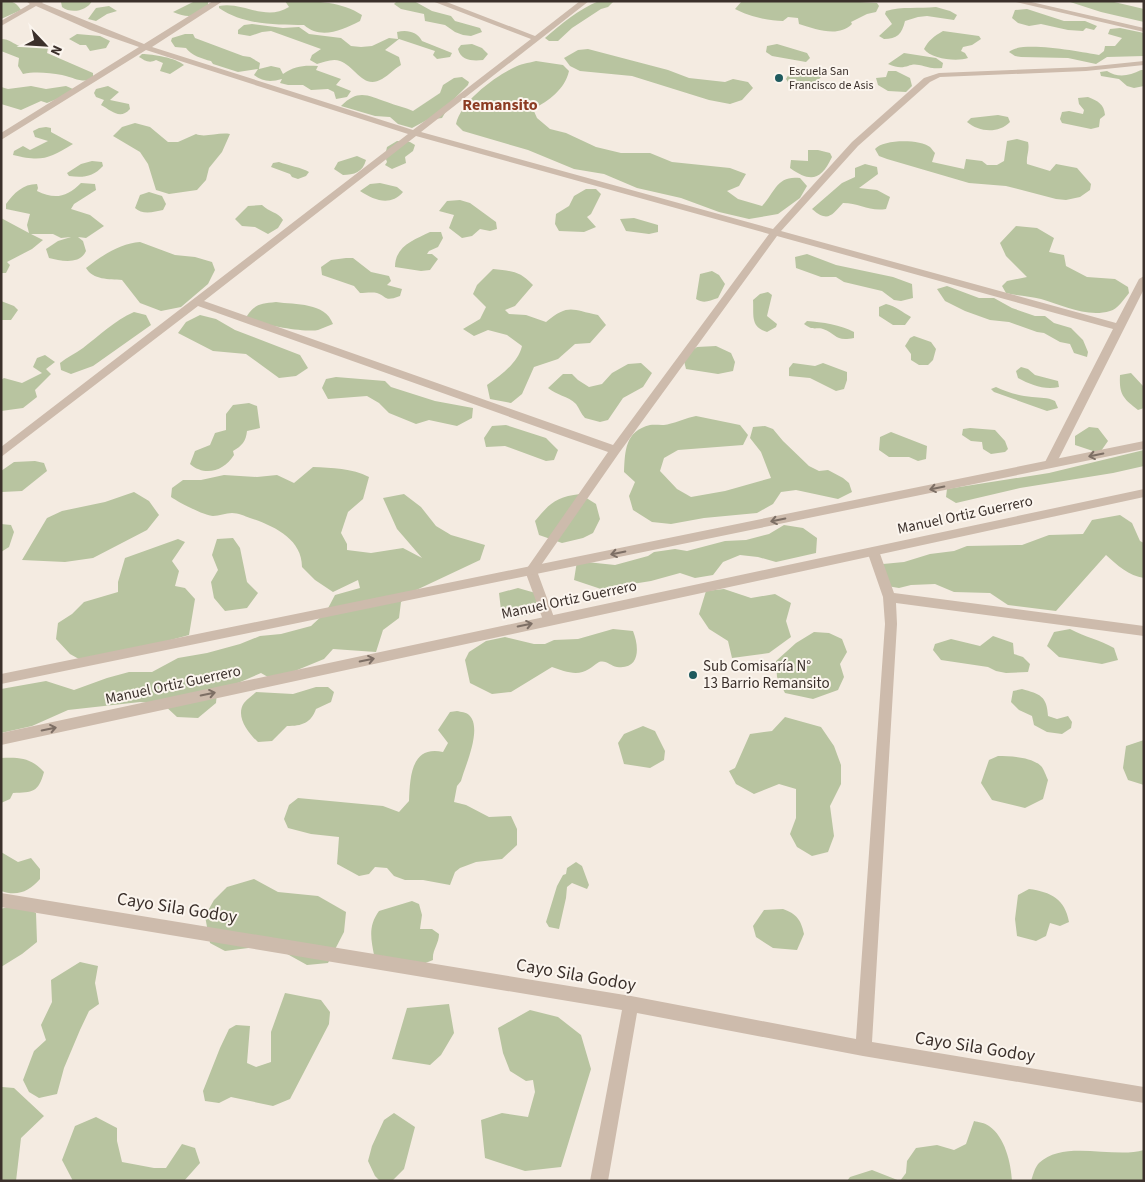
<svg xmlns="http://www.w3.org/2000/svg" width="1145" height="1182" font-family="'Source Sans 3',sans-serif">
	<style>
		.green { fill: #b8c4a0 }
		.lines { fill: none; stroke-linecap: round; stroke-linejoin: round }
		.minor { fill: #cdbbac; fill-rule: evenodd }
		.tertiary { fill: #cdbbac; fill-rule: evenodd }
		.oneway { stroke: #7d6f65 }
		.poi-dot { fill: #1f5a5e; stroke: #fbf5ee; stroke-width: 2 }
		.labels { text-anchor: middle; dominant-baseline: central; stroke-width: 4; stroke-linejoin: round; paint-order: stroke }
		.far-poi-label { font-size: 12px; fill: #3b302b; stroke: #fbf5ee; text-anchor: start }
		.street-label { font-size: 15px; fill: #3b302b; stroke: #fbf5ee }
		.poi-label { font-size: 15px; fill: #3b302b; stroke: #fbf5ee; text-anchor: start }
		.far-district-label { font-size: 16px; font-weight: bold; fill: #8c3b22; stroke: #fbf5ee }
		.near-street-label { font-size: 18px; fill: #3b302b; stroke: #fbf5ee }
	</style>
	<rect width="100%" height="100%" fill="#f4ebe1"/>
	<path class="green" d="M 1,1 C 12,1 15,1 21,10 L 1,19 Z
		M 92,1 C 87,11 71,14 62,7 L 61,2 Z
		M 195,1 L 208,1 L 208,5 C 196,17 190,19 173,12 Z
		M 285,1 C 311,1 339,0 362,15 L 360,21 C 342,30 321,40 304,25 C 275,25 244,25 219,8 L 219,6 C 243,1 265,22 289,7 Z
		M 397,1 L 414,1 L 432,11 L 451,16 L 455,21 L 480,28 L 482,32 L 471,36 L 463,35 L 455,32 L 445,25 L 425,21 L 424,14 L 401,9 L 394,4 Z
		M 599,1 L 614,1 L 608,7 L 601,9 L 572,28 L 558,41 L 549,41 L 545,38 C 561,24 579,9 599,1 Z
		M 742,1 L 843,1 L 877,3 L 879,6 L 876,12 L 867,14 L 851,22 L 852,24 C 838,38 816,29 799,24 L 798,18 L 788,17 L 783,21 C 768,21 748,16 735,9 Z
		M 1067,1 L 1110,1 L 1144,9 L 1144,22 L 1101,12 Z
		M 109,6 L 117,11 L 107,14 L 96,21 L 88,19 L 96,8 Z
		M 936,7 L 950,11 L 957,15 L 954,20 L 927,16 L 918,17 L 905,21 C 902,34 897,39 884,39 L 879,36 L 892,24 L 885,14 L 886,11 C 902,6 919,9 936,7 Z
		M 1027,9 L 1064,21 L 1085,21 L 1097,26 L 1094,30 L 1086,28 L 1083,31 L 1068,30 L 1041,24 L 1029,26 L 1018,23 L 1012,18 L 1015,10 Z
		M 252,24 L 283,28 L 299,27 L 309,34 L 341,38 L 351,46 L 361,47 L 372,46 L 389,38 L 398,39 L 397,32 C 407,29 418,32 422,41 L 452,53 L 450,57 L 437,59 L 433,55 L 435,51 L 399,39 L 385,50 L 399,57 L 401,65 C 394,69 389,75 382,79 C 363,90 356,67 340,61 C 333,58 324,62 317,64 L 310,60 L 312,55 L 321,49 L 271,31 L 262,32 L 250,36 L 238,34 L 238,30 L 244,25 Z
		M 1120,28 L 1144,33 L 1144,56 L 1107,57 L 1096,64 L 1068,58 L 1021,57 L 1015,56 L 1009,52 C 1020,40 1081,52 1099,55 L 1104,51 L 1105,46 L 1115,46 L 1122,38 L 1108,34 L 1110,29 Z
		M 943,31 L 979,36 L 981,39 L 972,45 L 963,47 L 961,51 L 965,53 L 968,58 C 957,62 931,59 924,49 C 928,41 934,36 943,31 Z
		M 77,34 L 100,36 L 110,41 L 106,48 L 90,51 L 86,45 L 80,45 L 69,39 Z
		M 185,34 L 193,34 L 195,38 L 243,56 L 250,57 L 260,63 L 259,69 L 271,66 L 280,68 L 283,74 C 295,66 303,65 318,66 L 316,70 L 341,79 L 336,85 L 351,91 L 347,97 L 336,99 L 334,92 L 328,89 L 311,90 L 303,85 L 288,85 L 280,83 L 282,79 C 271,82 263,82 254,75 L 258,69 L 238,72 L 213,64 L 211,61 C 202,59 191,55 186,48 L 175,47 L 171,41 L 172,38 Z
		M 1,39 C 10,39 13,44 20,46 C 30,48 38,42 48,48 L 47,53 L 93,73 L 93,80 C 77,82 76,78 62,75 C 49,73 36,71 23,74 L 18,66 L 19,58 L 1,51 Z
		M 472,44 L 482,48 L 488,54 L 483,60 C 473,61 461,61 458,49 L 461,45 Z
		M 777,44 L 807,53 L 810,58 L 806,62 L 772,56 L 766,52 L 767,46 Z
		M 588,49 L 668,70 L 689,78 L 725,82 L 733,79 L 748,82 L 753,88 L 742,100 L 730,104 L 709,100 L 632,76 L 580,71 L 570,66 L 564,58 L 578,50 Z
		M 904,53 L 936,58 L 943,63 L 942,68 C 931,69 929,67 919,65 C 908,62 906,72 888,64 Z
		M 142,54 C 153,54 176,58 184,65 L 170,74 L 160,71 L 163,63 L 156,60 C 149,64 144,60 139,57 Z
		M 536,61 L 563,65 L 569,71 C 565,89 549,101 533,109 L 537,118 L 550,129 L 566,133 L 596,147 L 621,153 L 650,153 L 672,162 L 730,168 L 746,174 L 739,186 L 727,191 L 738,199 L 762,206 C 775,192 777,175 800,178 L 807,186 L 800,198 L 778,214 L 749,219 L 719,212 L 681,198 L 637,188 L 604,174 L 574,169 L 528,150 L 463,131 L 456,124 C 461,102 493,78 513,68 C 520,64 528,63 536,61 Z
		M 805,69 L 817,72 L 821,77 C 809,90 808,90 790,85 L 786,79 C 790,71 797,70 805,69 Z
		M 1141,70 L 1144,70 L 1144,86 L 1134,88 L 1127,86 L 1119,79 L 1101,76 L 1100,72 L 1107,71 C 1118,78 1129,76 1141,70 Z
		M 888,71 L 896,71 L 910,78 L 912,86 L 906,92 L 888,91 L 878,85 L 876,78 L 886,77 Z
		M 462,77 L 469,82 L 468,85 L 452,101 L 442,118 L 427,120 L 412,128 L 398,124 L 390,117 L 375,116 L 341,106 C 358,89 367,95 387,102 C 396,106 405,107 413,111 L 440,93 L 443,85 L 454,78 Z
		M 31,86 L 46,89 L 66,86 L 73,89 L 62,97 L 47,103 L 41,101 L 21,110 L 1,104 L 1,87 L 8,89 Z
		M 108,86 L 119,92 L 110,100 L 129,104 L 130,109 C 120,120 112,111 101,105 L 104,100 L 96,97 L 94,93 L 96,89 Z
		M 1088,97 C 1098,101 1104,104 1105,115 L 1100,119 L 1099,127 L 1091,129 L 1062,123 L 1060,119 L 1062,112 L 1069,111 L 1083,114 L 1084,110 L 1079,104 L 1078,98 Z
		M 998,115 L 1008,117 L 1010,122 C 998,134 979,132 967,122 L 971,118 Z
		M 135,123 L 150,127 L 168,142 L 178,142 L 196,134 C 205,138 218,132 230,134 L 222,152 L 209,168 L 206,180 L 197,190 L 169,194 L 156,190 L 148,164 L 140,152 L 113,136 L 122,127 Z
		M 46,127 L 51,128 L 51,132 L 73,144 C 48,159 42,162 13,155 L 14,151 L 23,146 L 30,150 L 48,141 L 35,137 L 33,131 L 39,128 Z
		M 1017,139 L 1028,142 C 1030,150 1026,156 1027,164 L 1050,171 L 1056,164 L 1077,168 L 1091,184 L 1090,190 L 1080,197 L 1066,200 L 1056,199 L 1006,186 L 969,183 L 887,159 L 879,156 L 875,149 C 883,139 920,139 930,147 C 932,149 933,151 935,153 L 932,162 L 964,169 L 966,159 L 982,161 L 987,165 L 997,165 L 1004,161 L 1007,141 Z
		M 397,141 L 410,142 L 415,145 L 413,151 L 405,157 L 406,163 L 392,169 L 385,165 L 387,162 L 385,156 L 387,147 Z
		M 808,150 L 818,150 L 830,153 L 832,157 C 821,180 811,183 790,168 L 791,160 L 808,161 Z
		M 357,156 L 366,160 C 363,172 354,175 343,175 L 334,169 L 338,162 Z
		M 92,161 L 102,162 L 103,166 C 93,177 83,178 69,176 L 67,173 L 81,164 Z
		M 279,162 C 287,165 303,168 309,172 L 306,176 L 298,179 L 292,177 L 290,174 L 271,167 L 273,163 Z
		M 865,164 L 877,167 L 878,174 L 859,188 L 877,190 L 890,197 L 886,209 C 870,212 859,203 843,203 C 832,215 828,223 812,209 L 842,183 L 855,177 L 855,168 Z
		M 81,183 L 95,184 L 96,190 L 74,204 L 71,209 L 90,215 L 104,226 L 86,238 L 78,237 L 83,241 L 86,251 C 80,265 61,261 49,258 L 46,249 L 58,241 L 71,237 L 61,238 L 53,234 L 31,234 L 43,240 L 32,249 L 7,262 L 10,265 L 6,273 L 1,273 L 1,218 L 29,233 L 27,225 L 30,214 L 6,209 L 6,204 C 14,193 23,184 37,184 L 38,188 L 37,191 C 55,200 67,197 81,183 Z
		M 380,183 L 397,187 L 403,192 C 391,206 375,201 360,191 L 370,184 Z
		M 586,189 L 596,189 L 601,194 L 591,214 L 587,217 L 596,227 L 584,232 L 559,231 L 555,224 L 556,214 L 569,206 L 574,196 Z
		M 149,192 L 162,196 L 166,204 L 163,210 C 154,212 142,215 135,208 L 140,195 Z
		M 460,200 L 470,203 L 496,222 L 497,229 L 490,231 L 480,229 L 472,236 L 462,238 L 449,228 L 454,215 L 439,211 L 447,201 Z
		M 262,205 C 269,212 278,212 283,220 L 278,228 L 268,234 L 255,227 L 242,226 L 235,219 L 248,206 Z
		M 634,218 L 658,225 L 658,232 L 649,234 L 626,231 L 620,219 Z
		M 1016,226 L 1037,228 L 1054,238 L 1049,252 L 1064,255 L 1066,266 L 1087,277 L 1115,279 L 1128,287 L 1129,293 C 1124,299 1118,309 1110,311 C 1087,318 1062,305 1041,299 C 1030,296 1017,296 1006,293 L 1002,286 L 1007,281 L 1027,277 L 1006,256 L 1000,243 Z
		M 430,232 L 441,232 L 443,238 L 438,247 L 429,251 L 427,254 L 432,254 L 438,259 L 430,270 L 421,271 L 395,267 C 395,246 414,240 430,232 Z
		M 140,242 L 175,255 L 195,257 L 212,262 L 215,270 L 208,284 L 181,307 L 161,311 L 140,303 L 122,280 C 109,279 93,280 86,268 C 101,256 121,243 140,242 Z
		M 807,254 L 836,265 L 893,277 L 912,284 L 913,298 L 901,301 L 894,300 L 882,291 L 844,282 L 836,277 L 821,277 L 796,268 L 795,257 Z
		M 346,258 L 353,258 L 371,272 L 389,276 L 391,281 L 387,285 L 402,289 L 400,296 C 384,302 388,297 377,293 C 372,292 365,293 360,293 L 354,286 L 322,275 L 321,267 L 331,260 Z
		M 493,269 C 512,271 520,271 533,285 L 515,306 L 505,310 L 509,314 L 526,315 L 546,322 C 569,303 572,310 598,315 L 606,325 L 590,343 L 575,344 L 558,359 L 534,367 L 522,394 L 511,403 L 490,399 L 487,385 C 501,375 518,363 522,346 L 507,335 L 488,330 L 474,336 L 463,329 L 480,319 L 486,307 L 473,294 L 477,285 Z
		M 712,271 L 719,275 L 725,284 L 718,298 C 709,301 704,304 696,299 L 700,274 Z
		M 947,286 L 979,298 L 994,298 L 1012,308 L 1035,316 L 1045,316 L 1054,323 L 1071,328 L 1083,340 L 1088,352 L 1087,357 L 1074,353 L 1070,344 L 1060,342 L 1044,333 L 1037,332 L 1009,322 L 990,320 L 965,311 L 945,301 L 937,289 Z
		M 768,292 L 772,295 L 767,316 L 777,324 L 776,327 L 767,332 C 750,327 754,315 753,300 L 760,294 Z
		M 1,301 L 14,306 L 18,310 L 11,320 L 1,320 Z
		M 276,302 C 296,305 325,302 333,324 C 328,326 323,328 318,330 C 306,333 258,324 245,319 C 254,304 259,304 276,302 Z
		M 886,304 C 896,306 902,312 911,317 L 905,325 L 893,325 L 879,316 L 879,307 Z
		M 134,312 L 146,315 L 151,325 L 93,366 L 71,374 L 61,370 L 60,363 C 67,357 75,354 83,348 C 100,335 114,321 134,312 Z
		M 200,315 L 216,319 L 235,330 L 300,355 L 308,368 L 296,376 L 279,378 L 246,354 L 213,351 L 178,333 L 186,322 Z
		M 807,321 C 822,322 841,325 854,332 L 854,338 C 835,342 837,334 823,329 C 815,327 813,331 804,324 Z
		M 914,336 L 931,342 L 936,349 L 933,360 L 928,365 L 919,365 L 911,360 L 911,354 L 905,346 L 910,338 Z
		M 716,346 L 731,353 L 735,362 L 733,371 L 718,374 L 686,369 L 683,357 L 697,347 Z
		M 45,355 L 55,362 L 46,369 L 51,374 L 35,390 L 37,397 L 23,408 L 1,411 L 1,380 L 4,378 L 22,383 L 42,373 L 33,367 L 37,358 Z
		M 641,363 L 652,373 L 643,387 L 623,398 L 608,420 L 600,422 L 585,418 C 581,414 579,408 576,404 C 568,396 556,395 548,388 L 563,374 L 572,374 L 578,380 L 589,387 L 602,384 L 612,373 L 628,364 Z
		M 793,363 L 815,366 L 823,363 L 847,372 L 847,380 L 844,389 L 836,391 L 810,378 L 789,376 L 789,368 Z
		M 1021,367 L 1028,369 L 1035,375 L 1058,381 L 1059,387 C 1044,390 1031,385 1018,378 L 1016,371 Z
		M 1131,373 L 1144,387 L 1144,408 L 1138,410 C 1123,398 1119,395 1120,375 Z
		M 336,377 L 385,381 L 391,387 L 435,401 L 473,408 L 472,418 L 457,426 L 429,420 L 416,424 L 389,413 L 379,403 L 367,396 L 328,399 L 322,388 L 326,379 Z
		M 996,387 C 1006,392 1020,396 1032,397 C 1041,398 1047,397 1055,401 L 1058,408 L 1047,411 L 994,392 L 991,389 Z
		M 249,403 L 257,406 L 260,428 L 247,431 C 246,441 242,446 233,451 L 234,455 C 224,471 205,477 190,464 L 195,451 L 210,445 L 215,433 L 226,430 L 226,414 L 233,405 Z
		M 696,416 L 740,425 L 748,435 L 743,445 L 678,450 L 664,458 L 660,471 L 677,489 L 691,497 L 725,491 L 771,478 L 761,452 L 750,438 L 753,427 L 765,426 L 773,429 L 783,441 L 809,466 L 819,471 L 828,470 L 843,478 L 849,483 L 852,492 L 838,499 L 796,490 L 781,492 L 773,504 L 757,513 L 704,518 L 671,524 L 652,522 L 633,510 L 629,496 L 635,482 L 624,472 C 625,451 625,431 650,425 C 656,424 663,426 669,424 C 678,422 686,418 696,416 Z
		M 506,425 L 546,438 L 558,450 L 554,460 L 546,461 L 505,446 L 486,447 L 484,438 L 492,426 Z
		M 1089,427 L 1098,428 L 1108,441 L 1101,451 L 1093,451 L 1075,445 L 1075,436 Z
		M 970,428 L 995,430 L 1005,441 L 1008,449 L 1005,452 L 991,454 L 983,449 L 982,442 L 971,441 L 962,435 L 963,429 Z
		M 891,432 L 927,446 L 926,459 L 918,461 L 909,457 L 889,457 L 879,450 L 880,437 Z
		M 1144,450 L 1144,466 L 1113,473 L 1020,488 L 956,503 L 946,497 L 947,489 L 1049,473 Z
		M 35,461 L 44,463 L 47,471 L 22,491 L 2,492 L 1,471 L 14,462 Z
		M 313,467 C 332,468 352,468 369,477 L 363,499 L 348,512 L 341,533 L 347,544 L 347,550 L 371,553 L 403,548 L 422,558 L 397,529 L 383,498 L 404,494 L 421,507 L 436,526 L 451,535 L 485,545 L 480,560 L 412,592 L 401,602 L 399,618 L 383,630 L 376,652 L 333,649 L 324,659 L 273,680 L 261,673 L 217,692 L 216,703 L 198,718 L 177,717 L 163,704 L 140,702 L 68,710 L 32,726 L 1,733 L 1,689 L 46,681 L 74,690 L 107,678 L 129,672 L 152,672 L 178,658 L 207,653 L 240,644 L 260,636 L 281,634 L 311,626 L 326,612 L 335,595 L 360,588 L 358,580 L 333,592 L 315,580 L 302,567 C 302,539 274,526 250,518 C 245,516 238,513 232,513 C 226,513 219,516 213,516 C 205,516 178,502 171,497 L 172,488 L 183,480 L 201,480 L 224,475 L 257,477 L 277,475 L 294,483 Z
		M 134,492 L 149,501 L 159,515 L 147,530 L 93,558 L 65,562 L 22,560 L 47,518 L 62,511 L 105,502 Z
		M 580,494 L 596,504 L 600,519 L 593,533 L 583,538 L 562,543 L 539,535 L 535,521 C 550,503 556,497 580,494 Z
		M 1120,515 L 1132,523 L 1140,541 L 1144,543 L 1144,578 C 1129,576 1117,565 1106,555 L 1056,611 L 1008,605 L 990,593 L 954,592 L 935,584 L 911,585 L 899,588 L 887,586 L 883,564 L 904,562 L 930,554 L 954,551 L 967,546 L 1022,545 L 1049,535 L 1083,534 L 1092,520 Z
		M 1,524 L 11,525 L 14,532 L 9,547 L 1,552 Z
		M 784,525 L 803,528 L 817,538 L 816,553 L 776,562 L 758,557 L 740,555 L 723,562 L 713,575 L 695,578 L 680,573 L 651,581 L 601,589 L 574,580 L 577,561 L 615,565 L 648,556 L 654,552 L 675,549 L 687,551 L 725,541 L 746,540 L 769,534 Z
		M 233,538 L 240,548 L 247,582 L 258,593 L 247,608 L 225,611 L 214,598 L 211,582 L 218,570 L 212,555 L 217,539 Z
		M 178,539 L 185,542 L 172,561 L 179,571 L 175,586 L 185,588 L 195,599 L 189,635 L 86,663 L 70,654 L 56,639 L 58,623 L 72,614 L 84,602 L 118,592 L 118,582 L 125,558 Z
		M 518,588 L 539,594 L 532,614 L 516,618 L 501,610 L 499,593 Z
		M 724,589 L 751,598 L 775,594 L 791,603 L 786,621 L 791,637 L 769,653 L 732,658 L 728,641 L 709,629 L 699,614 L 706,591 Z
		M 613,629 L 633,631 C 639,646 641,670 617,667 C 610,666 607,660 599,662 C 595,664 593,667 589,669 C 577,677 564,671 552,667 L 511,692 L 492,694 L 470,683 L 465,660 L 469,652 L 486,641 L 505,637 L 534,644 L 545,644 L 554,640 L 578,639 Z
		M 1070,629 C 1085,637 1100,640 1114,648 L 1118,660 L 1102,664 L 1059,657 L 1047,646 L 1054,632 Z
		M 814,632 L 829,633 L 842,639 L 847,652 L 840,664 L 844,677 L 838,690 L 813,699 L 785,693 L 777,677 L 776,661 L 796,643 Z
		M 993,636 L 1013,643 L 1014,654 L 1023,657 L 1030,664 L 1028,672 L 1006,673 L 996,671 L 988,667 L 941,660 L 933,650 L 935,644 L 951,639 L 980,646 Z
		M 316,687 L 328,687 L 334,692 L 331,702 L 316,709 C 311,723 302,726 287,726 L 272,741 L 258,742 C 248,733 235,716 244,703 C 247,699 253,695 256,692 L 293,694 Z
		M 1022,689 C 1040,694 1047,696 1048,716 L 1057,719 L 1068,716 L 1072,722 L 1071,728 L 1062,734 L 1047,732 L 1034,725 L 1032,716 L 1019,710 L 1011,702 L 1013,691 Z
		M 457,711 C 461,712 466,712 469,715 C 483,728 465,766 461,781 L 457,786 L 454,802 L 466,805 L 489,817 L 511,816 L 517,829 L 517,845 L 502,859 L 476,862 L 460,868 L 455,872 L 450,885 L 423,880 L 405,880 L 394,876 L 387,868 L 375,867 L 369,874 L 359,876 L 337,864 L 339,837 L 311,834 L 288,828 L 284,819 L 289,805 L 298,798 L 383,806 L 399,812 L 409,801 C 410,777 411,745 443,752 L 448,743 L 438,730 L 450,712 Z
		M 785,717 L 821,727 L 834,746 L 841,765 L 841,784 L 830,806 L 834,836 L 828,852 L 812,856 L 797,847 L 790,834 L 796,818 L 796,789 L 779,784 L 754,794 L 736,784 L 729,771 L 735,768 L 750,734 L 772,731 Z
		M 643,726 L 655,731 L 665,751 L 664,760 L 650,768 L 624,764 L 618,743 L 624,734 Z
		M 1144,740 L 1144,785 L 1128,780 L 1123,768 L 1126,746 Z
		M 998,756 C 1010,756 1032,757 1041,766 C 1044,769 1046,776 1048,780 L 1043,799 L 1025,808 L 992,800 L 981,783 L 989,760 Z
		M 1,758 C 20,757 31,758 44,772 C 38,793 33,792 13,793 L 10,799 L 1,803 Z
		M 1,852 L 18,862 L 31,858 L 40,869 L 40,879 C 29,891 18,897 1,891 Z
		M 576,862 L 582,866 L 589,885 L 587,889 L 572,883 L 567,887 L 566,898 L 559,929 L 549,927 L 546,922 L 557,886 L 563,875 L 566,874 L 567,868 Z
		M 254,879 L 278,892 L 318,896 L 346,912 L 344,932 L 328,963 L 307,965 L 271,945 L 225,951 L 210,943 L 205,916 L 214,900 L 227,887 Z
		M 1029,889 C 1051,892 1065,899 1069,922 L 1060,926 L 1050,923 L 1046,936 L 1036,941 L 1017,936 L 1015,919 L 1018,895 Z
		M 412,901 L 419,904 L 422,915 L 420,929 L 432,929 L 439,934 C 439,944 432,950 433,960 L 413,968 L 374,955 C 371,939 368,926 379,911 Z
		M 18,903 L 36,913 L 37,942 L 22,954 L 1,967 L 1,909 Z
		M 783,909 C 797,914 801,920 804,934 L 797,950 L 773,948 L 756,937 L 753,926 L 764,910 Z
		M 80,962 L 98,966 L 95,983 L 99,1004 L 89,1011 L 80,1030 L 64,1068 L 57,1094 L 39,1098 L 29,1092 L 23,1080 L 34,1051 L 46,1040 L 41,1025 L 52,1002 L 51,980 Z
		M 285,993 L 321,1000 L 330,1012 L 329,1024 L 290,1099 L 273,1106 L 231,1097 L 219,1103 L 205,1101 L 203,1091 L 220,1048 L 229,1029 L 236,1025 L 250,1026 L 247,1063 L 256,1067 L 271,1062 L 271,1032 Z
		M 449,1004 L 454,1033 L 441,1055 L 430,1065 L 392,1059 L 407,1008 Z
		M 530,1010 L 558,1017 L 581,1035 L 591,1069 L 561,1167 L 525,1171 L 485,1158 L 481,1120 L 502,1113 L 528,1117 L 535,1092 L 533,1080 L 526,1081 L 510,1071 L 503,1053 L 498,1028 Z
		M 2,1087 L 14,1088 L 44,1116 L 21,1138 L 16,1181 L 1,1181 Z
		M 394,1113 L 415,1127 L 404,1169 L 393,1180 L 380,1181 L 375,1176 L 368,1161 L 372,1146 L 384,1120 Z
		M 96,1117 L 117,1128 L 117,1141 L 122,1162 L 154,1168 L 166,1168 L 182,1144 L 195,1148 L 200,1163 L 184,1181 L 73,1181 L 62,1160 L 75,1126 Z
		M 974,1121 C 978,1122 985,1123 989,1126 C 1005,1137 1011,1163 1012,1181 L 847,1181 L 850,1177 L 872,1170 L 900,1181 L 906,1173 L 907,1161 L 916,1148 L 937,1145 L 954,1150 L 966,1144 Z
		M 1144,1150 L 1144,1181 L 1031,1181 C 1033,1175 1035,1167 1039,1163 C 1064,1139 1113,1159 1144,1150 Z"/>
	<g class="lines">
		<path class="minor" d="M 26,1 L 44,1 L 42,3 L 144,44 L 213,1 L 223,1 L 152,47 L 413,130 L 531,39 L 432,1 L 444,1 L 535,36 L 580,1 L 589,1 L 421,132 L 773,229 L 852,142 L 924,78 L 939,73 L 1086,67 L 1144,61 L 1144,65 L 1086,71 L 940,77 L 930,82 L 858,146 L 781,231 L 1116,323 L 1139,279 L 1144,276 L 1144,289 L 1056,464 L 1050,468 L 1044,464 L 1113,329 L 777,236 L 619,453 L 537,571 L 555,620 L 554,623 L 544,623 L 543,620 L 525,571 L 608,452 L 198,306 L 1,457 L 1,447 L 408,134 L 146,50 L 1,140 L 1,133 L 139,47 L 90,30 L 36,6 L 1,26 L 1,21 L 30,4 ZM 416,136 L 769,234 L 613,445 L 204,301 Z
			M 1012,1 L 1027,1 L 1144,28 L 1144,32 Z
			M 873,547 L 879,551 L 894,593 L 1144,626 L 1144,636 L 896,603 L 897,624 L 872,1042 L 1144,1087 L 1144,1103 L 863,1056 L 637,1013 L 608,1181 L 590,1181 L 622,1010 L 1,907 L 1,893 L 631,996 L 856,1039 L 885,624 L 883,597 L 867,551 Z"/>
		<path class="tertiary" d="M 1144,441 L 1144,449 L 1,684 L 1,674 Z
			M 1144,489 L 1144,497 L 1,745 L 1,733 Z"/>
	</g>
	<defs><path id="oneway-shaft" d="M-6 0H5M1.5-3L5.5 0L1.5 3" fill="none" stroke-width="1.6" stroke-linecap="round" stroke-linejoin="round" transform="scale(1.25)"/></defs>
	<g class="oneway">
		<use href="#oneway-shaft" transform="translate(1096 455) rotate(168)"/>
		<use href="#oneway-shaft" transform="translate(937 488) rotate(168)"/>
		<use href="#oneway-shaft" transform="translate(778 520) rotate(168)"/>
		<use href="#oneway-shaft" transform="translate(618 553) rotate(168)"/>
		<use href="#oneway-shaft" transform="translate(525 625) rotate(-12)"/>
		<use href="#oneway-shaft" transform="translate(367 660) rotate(-12)"/>
		<use href="#oneway-shaft" transform="translate(208 694) rotate(-12)"/>
		<use href="#oneway-shaft" transform="translate(49 729) rotate(-12)"/>
	</g>
	<g class="poi-dot">
		<circle cx="779" cy="78" r="5"/>
		<circle cx="693" cy="675" r="5"/>
	</g>
	<g class="labels">
		<g class="far-poi-label">
			<text x="789" y="71">Escuela San<tspan x="789" dy="14">Francisco de Asis</tspan></text>
		</g>
		<g class="street-label">
			<text transform="translate(965 515) rotate(-12)">Manuel Ortiz Guerrero</text>
			<text transform="translate(569 600) rotate(-12)">Manuel Ortiz Guerrero</text>
			<text transform="translate(173 685) rotate(-12)">Manuel Ortiz Guerrero</text>
		</g>
		<g class="poi-label">
			<text x="703" y="666">Sub Comisaría N°<tspan x="703" dy="17">13 Barrio Remansito</tspan></text>
		</g>
		<g class="far-district-label">
			<text x="500" y="105">Remansito</text>
		</g>
		<g class="near-street-label">
			<text transform="translate(177 908) rotate(9)">Cayo Sila Godoy</text>
			<text transform="translate(576 975) rotate(10)">Cayo Sila Godoy</text>
			<text transform="translate(975 1047) rotate(9)">Cayo Sila Godoy</text>
		</g>
	</g>
	<rect width="1145" height="1182" fill="none" stroke="#3b302b" stroke-width="5"/>
	<g transform="translate(45 45) rotate(115)" stroke="#fbf5ee" stroke-width="4" paint-order="stroke">
	<path d="M0-4L9 19L0 12L-9 19Z" fill="#3b302b"/>
	<text y="-8" font-size="14" font-weight="bold" text-anchor="middle" fill="#3b302b">N</text>
	</g>
</svg>
